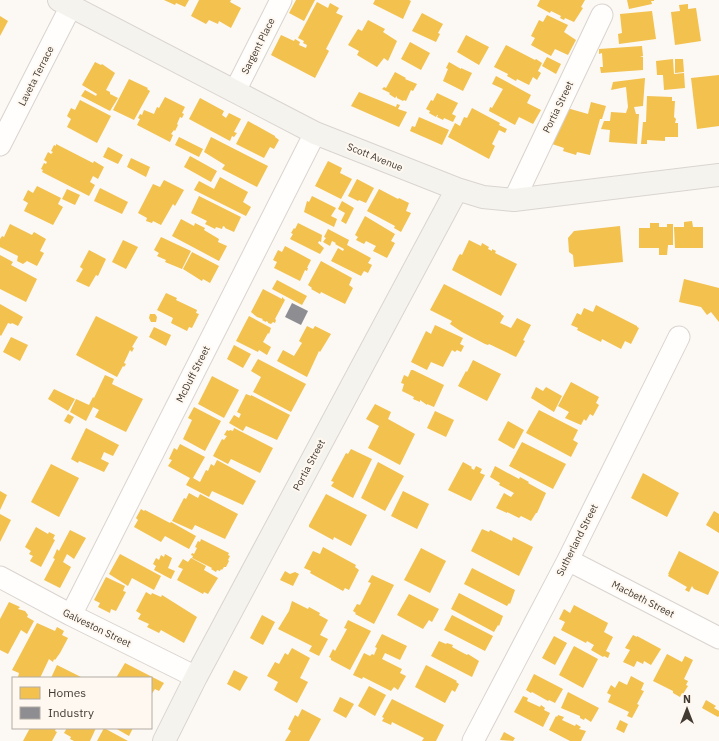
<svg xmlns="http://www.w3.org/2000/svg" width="719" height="741" font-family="'IBM Plex Sans',sans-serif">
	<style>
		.homes { fill: #f2c14e }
		.industry { fill: #8d8d92 }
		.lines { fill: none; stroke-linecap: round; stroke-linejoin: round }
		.street-casing { stroke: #d9d4cf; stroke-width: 23 }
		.secondary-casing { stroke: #d9d4cf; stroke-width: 24 }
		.street { stroke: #fffefd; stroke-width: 21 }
		.secondary { stroke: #f5f3ee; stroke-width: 22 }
		.labels { text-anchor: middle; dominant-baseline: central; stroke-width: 4; stroke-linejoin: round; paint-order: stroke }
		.street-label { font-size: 10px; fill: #413b33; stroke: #fff8f0 }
	</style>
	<rect width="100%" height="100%" fill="#fcf8f4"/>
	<path class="homes" d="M 164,0 L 189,0 L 185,7 L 176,3 L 175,5 Z
		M 199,0 L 231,0 L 230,2 L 241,8 L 231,28 L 219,21 L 218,24 L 209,20 L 206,24 L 191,16 Z
		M 296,0 L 315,0 L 304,21 L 289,13 Z
		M 375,0 L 409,0 L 411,1 L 403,19 L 373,4 Z
		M 540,0 L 585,0 L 581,7 L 583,8 L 574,22 L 565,18 L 564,20 L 560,18 L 561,16 L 551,11 L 550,13 L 537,6 Z
		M 627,0 L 654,0 L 654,1 L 651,1 L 652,4 L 629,9 Z
		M 317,2 L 328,8 L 330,3 L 339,8 L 336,13 L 343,16 L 326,49 L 329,51 L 315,78 L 271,55 L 281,35 L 294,41 L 295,39 L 300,42 L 299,45 L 306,48 L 307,45 L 303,43 L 304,41 L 298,38 Z
		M 688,4 L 688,9 L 696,8 L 701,41 L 675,45 L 671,12 L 680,11 L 679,5 Z
		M 652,11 L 656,39 L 619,44 L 618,34 L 622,33 L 620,14 Z
		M 422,13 L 443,24 L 438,33 L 440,34 L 436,42 L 412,31 Z
		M 547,15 L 568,25 L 564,32 L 576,40 L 568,55 L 555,49 L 551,56 L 531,45 L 535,38 L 531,36 L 539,20 L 543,22 Z
		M 0,16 L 8,21 L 0,36 Z
		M 368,20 L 385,29 L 383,32 L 397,41 L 388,61 L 384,58 L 377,67 L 357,55 L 359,51 L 348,45 L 358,29 L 362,31 Z
		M 466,35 L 489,47 L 479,65 L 457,52 Z
		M 410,42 L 430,53 L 421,70 L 401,59 Z
		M 506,45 L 535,60 L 536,59 L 542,63 L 538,71 L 541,73 L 537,80 L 533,77 L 529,85 L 517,79 L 516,81 L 507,76 L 508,74 L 494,67 Z
		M 642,46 L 643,56 L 640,57 L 643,57 L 643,70 L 601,73 L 600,67 L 603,67 L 602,53 L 599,54 L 599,49 Z
		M 547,57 L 561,64 L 556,74 L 542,66 Z
		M 673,59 L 674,74 L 684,73 L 685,88 L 664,90 L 663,75 L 657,75 L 656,61 Z
		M 675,59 L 683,59 L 684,72 L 675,73 Z
		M 95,62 L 101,65 L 102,64 L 115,73 L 106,90 L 110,92 L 110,94 L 118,98 L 110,111 L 81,96 L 85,90 L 96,96 L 97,94 L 82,85 Z
		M 449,62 L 461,69 L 461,68 L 472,73 L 463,91 L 443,81 L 448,69 L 446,68 Z
		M 395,72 L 406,78 L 405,79 L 417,84 L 413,91 L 411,90 L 406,101 L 404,100 L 403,101 L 397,98 L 397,96 L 395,98 L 389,94 L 390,93 L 382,89 L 384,87 L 386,88 Z
		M 719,75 L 719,126 L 697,129 L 691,78 Z
		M 496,76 L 531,95 L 527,103 L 541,110 L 533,124 L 519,117 L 515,125 L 489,111 L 490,107 L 492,108 L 503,89 L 492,84 Z
		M 645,78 L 643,106 L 634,107 L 636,114 L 639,114 L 637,144 L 609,142 L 610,130 L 601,129 L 604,121 L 610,121 L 611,112 L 626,113 L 628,107 L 626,87 L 611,90 L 613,82 Z
		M 129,79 L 148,88 L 147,89 L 150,91 L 134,120 L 113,110 Z
		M 359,92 L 396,107 L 397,104 L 400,105 L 398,109 L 407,112 L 399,127 L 351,106 Z
		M 437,93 L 458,103 L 452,114 L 456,116 L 453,122 L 444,118 L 443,120 L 437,117 L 438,115 L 437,115 L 436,117 L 429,113 L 430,111 L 426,109 L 431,100 L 433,101 Z
		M 647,96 L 672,97 L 672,101 L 675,101 L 674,117 L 676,119 L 675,123 L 678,123 L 678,137 L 665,137 L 665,141 L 647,140 L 647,144 L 641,144 L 643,122 L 646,122 Z
		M 165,97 L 185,107 L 182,113 L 184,114 L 182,118 L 180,117 L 177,124 L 178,125 L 175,131 L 174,130 L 171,134 L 173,135 L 170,142 L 137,125 L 140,119 L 138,118 L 140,114 L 142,115 L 144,110 L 154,114 L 157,107 L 159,108 Z
		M 200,98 L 224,111 L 222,115 L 226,118 L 229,113 L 241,119 L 234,132 L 237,133 L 234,137 L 232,136 L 230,141 L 189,119 Z
		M 80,100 L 111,116 L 97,143 L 67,127 L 71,119 L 67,116 L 71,108 L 75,110 Z
		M 591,102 L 606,106 L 602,119 L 600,119 L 590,155 L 577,152 L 576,155 L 563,151 L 564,148 L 552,144 L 567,108 L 588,114 Z
		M 472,108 L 500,123 L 499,125 L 507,129 L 505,133 L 499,130 L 492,144 L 495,146 L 489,159 L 448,137 L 455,123 L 460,126 L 464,117 L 467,118 Z
		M 419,117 L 449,130 L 442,145 L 410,131 L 412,126 L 415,127 Z
		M 248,121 L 275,136 L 275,137 L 279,140 L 274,149 L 270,147 L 264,158 L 236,144 Z
		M 179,137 L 203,149 L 199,157 L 175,145 Z
		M 211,137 L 268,166 L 257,187 L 222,169 L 225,165 L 204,152 Z
		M 56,144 L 93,163 L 94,161 L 104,167 L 98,179 L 93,176 L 90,182 L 95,185 L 89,196 L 42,172 L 43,170 L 41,169 L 44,163 L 46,164 L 47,162 L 44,160 L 48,152 L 51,154 L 53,152 L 51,151 L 54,145 L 56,146 Z
		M 108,147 L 123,155 L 118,164 L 103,157 Z
		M 190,156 L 217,171 L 211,182 L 184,167 Z
		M 131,158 L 150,167 L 146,177 L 127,167 Z
		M 328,161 L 342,168 L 340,173 L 352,179 L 341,199 L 315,186 Z
		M 220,177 L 248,192 L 243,202 L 251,207 L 246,216 L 194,190 L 199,181 L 214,189 Z
		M 357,179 L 374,188 L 366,203 L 359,200 L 358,201 L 348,196 Z
		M 164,180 L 184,190 L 175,206 L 173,204 L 161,225 L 153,221 L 152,223 L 146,221 L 147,218 L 138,213 L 153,184 L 160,187 Z
		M 37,186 L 61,198 L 58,204 L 63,207 L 53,225 L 24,211 L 28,203 L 23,200 L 28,190 L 33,193 Z
		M 100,188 L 128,202 L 122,214 L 94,201 Z
		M 67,189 L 80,195 L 75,205 L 62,199 Z
		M 379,189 L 398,199 L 399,198 L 409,203 L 406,211 L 411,213 L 401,232 L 394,228 L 395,226 L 367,211 Z
		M 199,196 L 241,217 L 234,232 L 225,228 L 225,227 L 223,226 L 222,229 L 216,227 L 215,229 L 205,224 L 207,221 L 191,213 Z
		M 312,196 L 336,208 L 331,216 L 337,219 L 334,227 L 304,212 L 307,201 L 309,202 Z
		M 342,201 L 354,208 L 346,224 L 341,221 L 345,213 L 338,209 Z
		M 365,216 L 395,234 L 391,241 L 395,243 L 387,258 L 373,251 L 376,246 L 366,241 L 364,244 L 356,240 L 358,237 L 355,235 Z
		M 181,219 L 194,226 L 195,223 L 205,228 L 204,230 L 219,239 L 218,242 L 227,246 L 219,261 L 172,236 Z
		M 692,221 L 693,227 L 703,227 L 703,248 L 675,248 L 674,227 L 684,227 L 684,222 Z
		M 298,223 L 322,235 L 321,242 L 319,241 L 318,243 L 324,248 L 320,254 L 290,239 L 293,234 L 291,233 L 294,228 L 295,229 Z
		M 650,223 L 659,223 L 659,227 L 667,227 L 667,224 L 673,224 L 673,245 L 668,245 L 667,255 L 659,255 L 659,248 L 639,248 L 639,228 L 650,228 Z
		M 10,224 L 32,235 L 34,232 L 46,239 L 40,251 L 44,253 L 37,266 L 27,261 L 23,264 L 17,261 L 18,256 L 0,247 L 0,239 L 2,236 L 4,237 Z
		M 620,226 L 623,262 L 574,267 L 573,255 L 569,252 L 568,238 L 574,231 Z
		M 328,229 L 349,240 L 347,245 L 371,258 L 368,263 L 372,265 L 368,273 L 364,271 L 361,276 L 331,261 L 338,248 L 343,251 L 344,249 L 335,244 L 336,243 L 332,241 L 330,246 L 323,242 L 326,238 L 324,237 Z
		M 161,237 L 191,251 L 182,269 L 165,262 L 166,260 L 157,256 L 159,253 L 154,250 Z
		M 123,240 L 138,247 L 126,269 L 112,262 Z
		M 469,240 L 481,246 L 482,243 L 489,247 L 488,249 L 492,251 L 492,249 L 496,251 L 495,253 L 517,264 L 501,296 L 452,270 L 458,257 L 460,254 L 462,255 Z
		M 285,246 L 311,260 L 307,268 L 308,268 L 307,271 L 305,270 L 300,281 L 274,268 L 277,262 L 273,260 L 278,250 L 282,252 Z
		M 89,250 L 106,259 L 98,276 L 96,275 L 89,287 L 76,281 L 83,269 L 80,267 Z
		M 192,252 L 219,266 L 210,283 L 203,279 L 202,281 L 183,269 Z
		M 0,255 L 13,262 L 11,265 L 37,279 L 26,302 L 0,289 Z
		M 321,261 L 352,278 L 349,285 L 353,288 L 345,304 L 321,292 L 320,294 L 311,289 L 312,288 L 308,285 Z
		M 684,279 L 719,288 L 719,322 L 711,312 L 707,315 L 701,307 L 679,302 Z
		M 277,280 L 307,296 L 302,305 L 272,289 Z
		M 444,284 L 501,313 L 501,314 L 504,316 L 500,323 L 511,328 L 517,318 L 531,325 L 523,340 L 525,341 L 516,357 L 489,344 L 488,345 L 485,344 L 462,332 L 450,324 L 452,321 L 430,310 Z
		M 263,289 L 282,299 L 282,297 L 285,300 L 275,319 L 276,320 L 275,323 L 273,322 L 271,324 L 268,323 L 268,322 L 266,321 L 266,322 L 262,320 L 263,319 L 257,317 L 251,312 Z
		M 166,293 L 177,298 L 176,300 L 197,310 L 196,313 L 199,314 L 192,328 L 189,327 L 187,331 L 171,323 L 173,318 L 157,310 Z
		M 0,304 L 23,317 L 18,326 L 12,323 L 11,324 L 8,323 L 1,336 L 0,335 Z
		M 596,305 L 637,326 L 637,327 L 639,328 L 631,344 L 625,341 L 621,349 L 602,339 L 601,342 L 577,330 L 578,328 L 571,325 L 577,313 L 581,315 L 584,308 L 593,312 Z
		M 150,314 L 155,314 L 157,317 L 156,322 L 151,322 L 149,318 Z
		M 96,316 L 138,337 L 132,347 L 134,348 L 132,352 L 130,350 L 124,363 L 126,364 L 124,367 L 123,366 L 117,377 L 76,355 Z
		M 249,316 L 271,328 L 269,334 L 268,333 L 263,342 L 271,347 L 267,355 L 259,350 L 258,352 L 236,341 Z
		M 435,325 L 463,338 L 460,344 L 464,346 L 461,352 L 457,350 L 455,352 L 452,350 L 443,367 L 431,362 L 427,370 L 411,362 L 426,331 L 431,334 Z
		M 307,326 L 313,329 L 315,326 L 331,334 L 320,352 L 319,351 L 307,377 L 277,361 L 283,350 L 294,356 L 302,343 L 299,341 Z
		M 154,327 L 171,335 L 166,346 L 149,337 Z
		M 11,337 L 28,345 L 20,361 L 3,352 Z
		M 234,345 L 251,354 L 243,368 L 227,359 Z
		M 258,359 L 306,384 L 291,412 L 253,392 L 261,377 L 251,371 Z
		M 473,360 L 501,374 L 487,401 L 458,386 L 466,371 L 467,372 Z
		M 411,370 L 413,370 L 444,385 L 434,407 L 427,404 L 427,405 L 420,400 L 420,402 L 413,399 L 414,397 L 402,391 L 404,384 L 401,383 L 404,375 L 408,377 Z
		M 105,375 L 114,379 L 112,384 L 143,399 L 126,432 L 95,417 L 99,410 L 93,407 L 86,421 L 70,412 L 76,399 L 89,405 L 93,397 L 94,398 Z
		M 212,376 L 239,390 L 224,418 L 198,404 Z
		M 571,382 L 599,397 L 596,403 L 599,405 L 593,416 L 590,414 L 586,421 L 584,419 L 581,425 L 565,418 L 569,412 L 558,406 Z
		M 536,387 L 543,391 L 546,387 L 562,396 L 554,412 L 531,398 Z
		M 54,389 L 75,399 L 68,411 L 48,399 Z
		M 246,394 L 251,396 L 251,395 L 290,415 L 277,440 L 246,426 L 243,431 L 229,423 L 234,415 L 239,418 L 241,414 L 237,412 Z
		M 375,404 L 391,412 L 388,419 L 415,434 L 400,465 L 368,448 L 379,426 L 366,419 Z
		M 194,407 L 221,421 L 205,451 L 183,439 L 192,420 L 188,418 Z
		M 539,410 L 578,430 L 573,440 L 578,443 L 571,457 L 526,433 Z
		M 435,411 L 454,420 L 446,437 L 427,428 Z
		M 68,414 L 74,417 L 70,424 L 64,421 Z
		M 508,421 L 524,430 L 514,449 L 498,440 Z
		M 86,428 L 119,445 L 113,456 L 104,452 L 101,459 L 109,463 L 104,472 L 79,461 L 78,463 L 71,459 Z
		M 234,428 L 273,448 L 260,473 L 231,459 L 228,464 L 213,456 L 222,439 L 224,440 L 227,436 L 224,435 L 227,430 L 229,431 L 230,430 L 233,431 Z
		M 522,442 L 566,464 L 553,489 L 509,466 Z
		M 180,444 L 205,457 L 193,478 L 200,482 L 206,470 L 208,471 L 211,464 L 214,466 L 217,460 L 256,481 L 243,505 L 212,491 L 209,497 L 186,485 L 190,478 L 168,466 L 172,460 L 169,459 L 174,448 L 177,450 Z
		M 351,449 L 372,459 L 353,498 L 331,486 L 334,482 L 331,481 L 346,453 L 348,454 Z
		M 378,462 L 404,476 L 385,511 L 361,498 Z
		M 463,462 L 472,467 L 471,468 L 474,470 L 476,466 L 482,469 L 480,473 L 485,475 L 471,501 L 448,490 Z
		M 51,464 L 79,478 L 59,517 L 31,502 Z
		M 495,466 L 519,479 L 520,477 L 529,482 L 528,483 L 546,493 L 537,513 L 536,513 L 531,521 L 521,516 L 519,518 L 507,512 L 507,513 L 496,508 L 504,493 L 511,497 L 514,493 L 499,485 L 500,483 L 490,477 Z
		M 643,473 L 679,493 L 667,517 L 631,498 Z
		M 0,491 L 7,495 L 0,510 Z
		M 403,491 L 429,504 L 417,529 L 391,516 Z
		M 189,493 L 198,498 L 200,494 L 238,514 L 225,539 L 195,525 L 192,530 L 172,521 L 184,498 L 186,499 Z
		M 326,494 L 367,515 L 351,546 L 334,537 L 333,540 L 309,527 L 309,525 Z
		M 141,509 L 144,511 L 145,510 L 170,523 L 171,522 L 196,536 L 189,549 L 165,536 L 161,542 L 134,527 L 138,520 L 136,518 Z
		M 714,511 L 719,514 L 719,533 L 706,525 Z
		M 0,514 L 11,520 L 0,542 Z
		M 36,527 L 48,534 L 49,532 L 55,535 L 53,539 L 55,540 L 41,567 L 30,561 L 33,556 L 29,554 L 31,551 L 25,547 Z
		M 482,529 L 489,532 L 490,530 L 512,541 L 513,537 L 533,547 L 519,576 L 471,551 Z
		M 70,530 L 86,538 L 74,559 L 67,554 L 63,562 L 71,567 L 60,588 L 44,580 L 55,559 L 53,558 L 55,554 L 57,555 L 55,554 L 57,549 L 59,551 Z
		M 201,539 L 229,553 L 228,555 L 230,556 L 228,560 L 229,561 L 226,567 L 224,567 L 222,570 L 221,569 L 220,571 L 217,570 L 216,572 L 211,569 L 212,568 L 192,558 L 193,556 L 191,555 L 192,553 L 194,554 L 197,548 L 195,547 L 198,541 L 200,542 Z
		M 323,547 L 356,565 L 355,567 L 359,570 L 349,590 L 345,588 L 343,591 L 310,573 L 311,571 L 304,568 L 313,551 L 320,554 Z
		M 421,548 L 446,561 L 430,593 L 404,580 Z
		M 679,551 L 719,572 L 708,595 L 694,589 L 692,586 L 689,592 L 685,590 L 687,587 L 668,576 L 669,574 L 668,574 Z
		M 120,554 L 161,576 L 154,590 L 132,578 L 128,586 L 109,574 Z
		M 165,554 L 172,558 L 168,568 L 175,571 L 171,579 L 154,570 L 156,566 L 153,564 L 156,558 L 159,560 L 161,555 L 164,557 Z
		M 191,558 L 206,566 L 204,570 L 218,578 L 208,594 L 204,592 L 203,594 L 177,580 L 183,569 L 178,567 L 183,559 L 188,562 Z
		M 472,568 L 515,590 L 510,604 L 509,603 L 507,606 L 464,584 Z
		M 285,571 L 290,574 L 295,572 L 299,574 L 293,586 L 280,580 Z
		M 372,575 L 394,585 L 374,624 L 355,614 L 356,613 L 353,611 L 357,604 L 360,605 L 371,583 L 368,582 Z
		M 106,577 L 125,586 L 123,591 L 126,592 L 116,611 L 111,609 L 110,613 L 98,607 L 100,603 L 94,600 Z
		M 146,592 L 151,595 L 152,593 L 161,597 L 162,595 L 197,617 L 184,643 L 161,630 L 159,633 L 147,627 L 149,624 L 138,619 L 141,614 L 136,611 Z
		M 459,593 L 503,616 L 499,626 L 498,625 L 494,632 L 451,609 Z
		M 409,594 L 439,609 L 432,622 L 429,620 L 423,629 L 397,615 Z
		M 292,601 L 308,609 L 309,607 L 320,613 L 319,615 L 328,620 L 320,635 L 328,639 L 319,656 L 309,651 L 312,646 L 278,629 L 289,611 Z
		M 9,602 L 20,607 L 18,609 L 25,611 L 28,615 L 27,617 L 34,621 L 27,634 L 21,630 L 8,654 L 0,650 L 0,619 Z
		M 574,605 L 608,623 L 604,632 L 613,637 L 606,651 L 610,653 L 608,658 L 604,656 L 603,657 L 591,650 L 594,645 L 587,641 L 586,643 L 561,630 L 565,622 L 559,619 L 564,609 L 570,613 Z
		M 262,615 L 275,622 L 263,645 L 250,638 Z
		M 452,615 L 493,636 L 485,651 L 444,630 Z
		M 348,620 L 371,631 L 350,670 L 331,660 L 331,658 L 329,657 L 333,649 L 335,651 L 347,629 L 344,628 Z
		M 37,623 L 55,631 L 57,627 L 64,631 L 62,635 L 68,638 L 60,653 L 55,660 L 54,659 L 53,662 L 49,659 L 40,678 L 35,677 L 34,678 L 21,678 L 18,677 L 19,673 L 12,670 Z
		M 382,634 L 407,646 L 400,660 L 385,653 L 382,659 L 402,669 L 400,673 L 406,676 L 398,690 L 394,687 L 391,691 L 363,677 L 362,679 L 353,675 L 364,653 L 370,656 L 372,654 L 374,655 L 377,648 L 375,647 Z
		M 633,635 L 637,637 L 637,636 L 661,649 L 651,665 L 644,661 L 643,664 L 637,661 L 634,667 L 623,662 L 630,650 L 625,648 Z
		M 554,636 L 567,643 L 555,665 L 542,658 Z
		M 439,641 L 446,644 L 447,643 L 453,645 L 452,647 L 467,655 L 468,654 L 479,661 L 472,677 L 431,656 Z
		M 574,646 L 598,659 L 583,688 L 559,675 Z
		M 292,648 L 310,658 L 300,678 L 308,682 L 297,703 L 274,690 L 278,682 L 267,676 L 275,662 L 279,664 L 285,653 L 288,655 Z
		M 667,654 L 682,662 L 685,656 L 693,660 L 684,679 L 688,681 L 686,685 L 688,686 L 683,694 L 682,693 L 680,697 L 673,693 L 673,691 L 653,681 Z
		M 125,663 L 164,683 L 159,691 L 155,689 L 151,695 L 151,678 L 116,678 Z
		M 57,665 L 83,678 L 51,678 Z
		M 426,665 L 457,681 L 456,682 L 459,684 L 455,692 L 452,690 L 445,703 L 415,687 Z
		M 234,670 L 248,677 L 240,691 L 227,684 Z
		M 534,674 L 563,689 L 555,703 L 549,700 L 548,701 L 532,692 L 531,693 L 526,690 Z
		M 631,676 L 644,683 L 641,690 L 644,691 L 637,704 L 639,705 L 632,718 L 627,716 L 629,712 L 608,702 L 611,695 L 607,693 L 611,685 L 615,688 L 619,681 L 627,685 Z
		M 369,686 L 386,695 L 375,716 L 358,706 Z
		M 568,692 L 599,708 L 591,722 L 585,718 L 584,720 L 580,718 L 580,716 L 561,708 Z
		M 523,696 L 528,698 L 527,701 L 540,707 L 541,705 L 545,708 L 544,710 L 550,713 L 543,727 L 514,712 Z
		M 340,697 L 354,704 L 346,718 L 333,711 Z
		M 392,699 L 444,725 L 436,741 L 422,741 L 424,738 L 392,722 L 391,725 L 382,721 L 384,718 L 382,717 Z
		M 706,700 L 716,706 L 714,708 L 719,711 L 719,716 L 718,717 L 702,708 Z
		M 302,709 L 321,719 L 309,741 L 285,741 L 291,731 L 288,729 L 295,715 L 298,717 Z
		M 558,715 L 564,717 L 562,720 L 575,726 L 576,724 L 581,727 L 579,729 L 586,731 L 581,741 L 570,741 L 549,730 L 556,716 L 557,717 Z
		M 620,720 L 628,724 L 624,733 L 616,729 Z
		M 30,728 L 56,728 L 55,731 L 57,732 L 52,741 L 23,741 Z
		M 67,728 L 96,728 L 90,741 L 74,741 L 70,739 L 71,737 L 64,733 Z
		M 104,728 L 128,741 L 97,741 Z
		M 115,728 L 133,728 L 129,736 Z
		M 504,732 L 515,738 L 513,741 L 500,740 Z"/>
	<path class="industry" d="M 292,303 L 308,311 L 301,325 L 285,317 Z"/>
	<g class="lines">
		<defs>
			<path id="street" d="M 235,91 L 281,0
				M 0,145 L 71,6
				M 514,200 L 602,15
				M 568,560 L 719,638
				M 0,577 L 71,615 L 196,677
				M 71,615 L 315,133
				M 473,741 L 568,560 L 679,337"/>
			<path id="secondary" d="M 59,0 L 315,133 L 457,189 L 483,197 L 514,200 L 719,175
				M 164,741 L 196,677 L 457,189"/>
		</defs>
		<use href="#street" class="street-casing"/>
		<use href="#secondary" class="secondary-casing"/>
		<use href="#street" class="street"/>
		<use href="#secondary" class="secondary"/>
	</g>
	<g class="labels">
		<g class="street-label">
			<text transform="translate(258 46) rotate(-63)">Sargent Place</text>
			<text transform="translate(36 76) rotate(-63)">Laveta Terrace</text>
			<text transform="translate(558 107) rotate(-64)">Portia Street</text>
			<text transform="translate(375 157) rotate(22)">Scott Avenue</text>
			<text transform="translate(193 374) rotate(-63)">McDuff Street</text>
			<text transform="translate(309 465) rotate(-62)">Portia Street</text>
			<text transform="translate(577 540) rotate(-63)">Sutherland Street</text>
			<text transform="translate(643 599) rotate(27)">Macbeth Street</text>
			<text transform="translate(97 628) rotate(26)">Galveston Street</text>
		</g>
	</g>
	<rect x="12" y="677" width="140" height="52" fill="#fff8f0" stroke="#b3aca4"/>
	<rect x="20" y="687" width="20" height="12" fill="#f2c14e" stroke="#b3aca4"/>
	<text x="48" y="697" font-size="12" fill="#413b33">Homes</text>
	<rect x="20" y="707" width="20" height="12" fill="#8d8d92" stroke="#b3aca4"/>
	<text x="48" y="717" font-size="12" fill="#413b33">Industry</text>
	<g transform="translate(687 709)" stroke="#fff8f0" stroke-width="3" paint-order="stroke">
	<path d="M0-3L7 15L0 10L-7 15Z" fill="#413b33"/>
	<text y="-6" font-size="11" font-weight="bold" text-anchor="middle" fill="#413b33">N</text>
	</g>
</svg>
